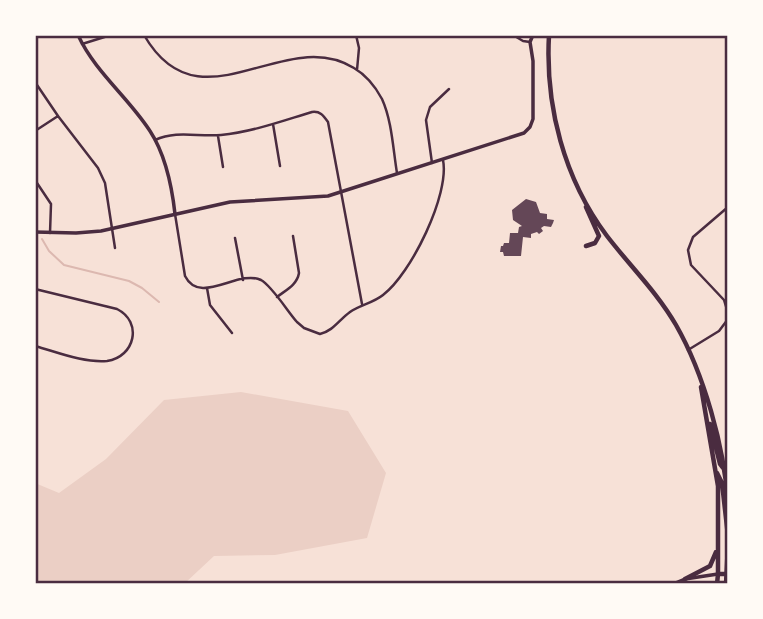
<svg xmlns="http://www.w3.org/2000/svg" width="763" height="619" font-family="Manrope,sans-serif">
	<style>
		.green { fill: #ebcfc5 }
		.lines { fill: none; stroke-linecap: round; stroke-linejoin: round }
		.stream { stroke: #dcb8b0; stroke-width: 2 }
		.building { fill: #644757 }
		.minor { stroke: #4a2c40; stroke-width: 2.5 }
		.tertiary { stroke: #4a2c40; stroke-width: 3.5 }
		.secondary { stroke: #4a2c40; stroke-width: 3.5 }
		.primary { stroke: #4a2c40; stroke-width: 4.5 }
		.trunk { stroke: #4a2c40; stroke-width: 4.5 }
		.neatline { fill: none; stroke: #4a2c40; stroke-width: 2.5 }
	</style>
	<rect width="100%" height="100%" fill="#f7e1d7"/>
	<path class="green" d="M 241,392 L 348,411 L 386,473 L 367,538 L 275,555 L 214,556 L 184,584 L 35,584 L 35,483 L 59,493 L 106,459 L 164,400 Z"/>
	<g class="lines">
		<path class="stream" d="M 42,239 L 49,251 L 64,265 L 129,281 L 142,288 L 159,302"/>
	</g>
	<path class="building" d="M 526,199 L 536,202 L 540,213 L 547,214 L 547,219 L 554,220 L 553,223 L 551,227 L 544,226 L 541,228 L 543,231 L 539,234 L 537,232 L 531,234 L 531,238 L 523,237 L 521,256 L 504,256 L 503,252 L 500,252 L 501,246 L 503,246 L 504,243 L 509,243 L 510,233 L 522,233 L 518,233 L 519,227 L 522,226 L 513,220 L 512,210 Z"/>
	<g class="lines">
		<path class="minor" d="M 144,35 C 200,132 284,24 354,68 C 366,75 375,86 382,99 C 392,121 393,149 397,173
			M 356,35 L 359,48 L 357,70
			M 513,35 L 523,41 L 530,42
			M 82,44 L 111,35
			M 35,82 L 58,116 L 98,168 L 105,183 L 115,248
			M 273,124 L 280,166
			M 35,131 L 58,116
			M 218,136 L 223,167
			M 155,140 C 177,130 197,137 221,135 C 252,132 282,121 312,112 C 320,111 323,115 328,122 L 362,304
			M 432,163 L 426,120 L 430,107 L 449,89
			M 35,180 L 51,204 L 50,233
			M 728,207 L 693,237 L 688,250 L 691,265 L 724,300 L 728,313
			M 175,214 L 185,276 C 200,306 238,269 261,280 C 272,286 288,312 297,322 L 304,328 L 320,334 C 333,331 339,320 350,312 C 360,305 373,303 383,295 C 411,274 450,194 443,160
			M 235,238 L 243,280
			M 207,288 L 210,305 L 232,333
			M 35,289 L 117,309 C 143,322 135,357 107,361 C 83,363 57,352 35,346
			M 277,297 C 286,290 297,285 299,273 L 293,236
			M 688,350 L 719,331 L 728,319"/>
		<path class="tertiary" d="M 78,35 C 95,72 128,97 150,131 C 165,154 172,187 175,214
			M 35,232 L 76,233 L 101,231 L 230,202 L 328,196 L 524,133 L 530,127 L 533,119 L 533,61 L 530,42 L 533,35"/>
		<path class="secondary" d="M 673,584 L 685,579 L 718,574"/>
		<path class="primary" d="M 549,35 C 545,106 564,179 607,236 C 630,266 657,292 676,325 C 704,374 724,446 728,503
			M 586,207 L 599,236 L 595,243 L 586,246
			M 701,387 L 718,486 L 718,574
			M 710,424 L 720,464 L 723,468
			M 717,473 L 722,483 L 728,536
			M 685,579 L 710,566 L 716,552
			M 726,584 L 728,543"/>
		<path class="trunk" d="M 717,584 L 718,574 L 728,574"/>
	</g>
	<rect width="763" height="619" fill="none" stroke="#fffaf5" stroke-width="74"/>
	<rect x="37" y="37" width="689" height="545" class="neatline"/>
</svg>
